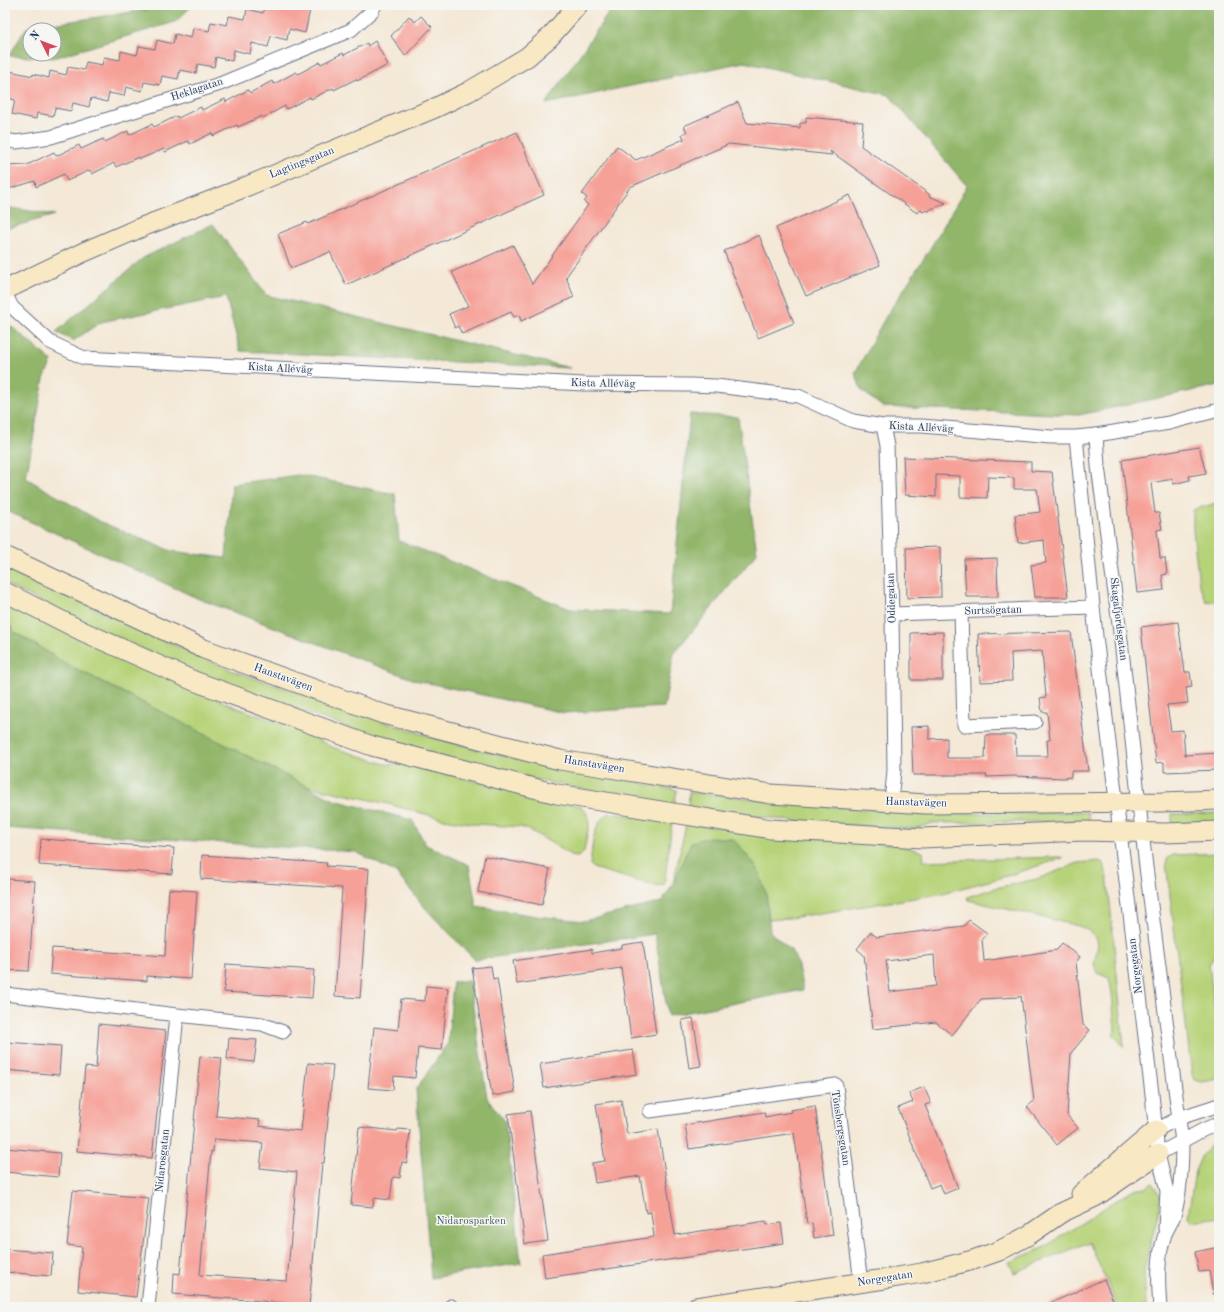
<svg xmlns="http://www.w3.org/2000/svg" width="1224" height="1312" font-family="'Old Standard TT',serif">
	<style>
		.green { fill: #b7d379; stroke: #69816c }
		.forest { fill: #91b569; stroke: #567264; fill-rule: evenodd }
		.building { fill: #f6a198; fill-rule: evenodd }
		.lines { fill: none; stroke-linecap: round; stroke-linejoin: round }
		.street-casing { stroke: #677088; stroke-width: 15 }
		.secondary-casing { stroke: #677088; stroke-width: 21 }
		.street { stroke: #fff; stroke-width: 13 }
		.secondary { stroke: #f8e8c3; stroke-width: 19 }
		.labels { text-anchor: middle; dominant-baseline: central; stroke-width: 3; stroke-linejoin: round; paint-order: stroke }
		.street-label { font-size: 11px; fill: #1b2f5e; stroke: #f6f6f2 }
		.park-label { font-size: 11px; fill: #425865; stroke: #f6f6f2 }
	</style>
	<rect width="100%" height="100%" fill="#f6f6f2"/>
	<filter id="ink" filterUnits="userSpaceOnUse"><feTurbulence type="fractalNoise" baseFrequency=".025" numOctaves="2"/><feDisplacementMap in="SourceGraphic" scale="8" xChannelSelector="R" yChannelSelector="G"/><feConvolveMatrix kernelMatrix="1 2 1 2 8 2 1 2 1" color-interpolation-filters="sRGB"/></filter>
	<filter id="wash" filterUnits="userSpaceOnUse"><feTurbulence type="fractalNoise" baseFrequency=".012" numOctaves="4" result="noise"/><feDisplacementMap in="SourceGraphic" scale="16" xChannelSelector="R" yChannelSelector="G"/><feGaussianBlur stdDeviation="0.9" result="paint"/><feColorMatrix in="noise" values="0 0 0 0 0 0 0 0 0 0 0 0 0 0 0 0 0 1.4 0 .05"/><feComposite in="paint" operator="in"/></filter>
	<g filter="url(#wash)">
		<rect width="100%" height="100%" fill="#f4e8d6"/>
		<path class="green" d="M 1219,502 L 1219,600 L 1207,602 L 1199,585 L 1193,530 L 1193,510 Z
			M 5,565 L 80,602 L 233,671 L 375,719 L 438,739 L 517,759 L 677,790 L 674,806 C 610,794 546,783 482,768 C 415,751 348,728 282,704 C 246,691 209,678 173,662 C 116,638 61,611 5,584 Z
			M 5,603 L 117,656 L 238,708 L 295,728 L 332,747 L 385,764 L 408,765 L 580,806 L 588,815 L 589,825 L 584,851 L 580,856 L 576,857 L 572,856 L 558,847 L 533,832 L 521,827 L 475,824 L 444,819 L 384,803 L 303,785 L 65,663 L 13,631 L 5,615 Z
			M 689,792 C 765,800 840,809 915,812 C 973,815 1030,813 1088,812 L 1089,821 L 933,823 L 914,829 L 801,822 L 688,808 Z
			M 609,813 L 672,822 L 664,885 L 655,886 L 593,868 L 590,864 C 593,845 592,824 609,813 Z
			M 1219,813 L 1219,822 L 1172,824 L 1172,814 Z
			M 686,824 L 899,845 L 923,852 L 924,861 L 1059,857 L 1063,858 L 1000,878 L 939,894 L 790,918 L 769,920 L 766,893 L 673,884 Z
			M 1219,853 L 1219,947 L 1209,965 L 1219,1040 L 1219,1079 L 1202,1082 L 1195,1080 L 1192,1075 L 1166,863 L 1168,858 L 1173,855 Z
			M 1099,861 L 1104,863 L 1108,883 L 1124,1047 L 1113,1034 L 1115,1031 L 1112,993 L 1109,978 L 1097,973 L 1094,964 L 1098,944 L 1096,938 L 1089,931 L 1079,926 L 968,900 L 967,897 L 995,888 L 1037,879 L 1078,863 Z
			M 1219,1137 L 1219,1217 L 1192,1221 L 1188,1217 L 1195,1171 L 1202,1155 Z
			M 1152,1183 L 1161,1196 L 1159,1210 L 1144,1269 L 1146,1307 L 1118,1307 L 1089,1242 L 1014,1273 L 1009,1262 L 1045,1247 L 1132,1190 L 1146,1188 Z"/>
		<path class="forest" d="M 178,5 L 193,5 L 175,22 L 53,58 L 9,56 L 26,28 ZM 30,30 L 54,30 L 54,54 L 30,54 Z
			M 614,5 L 1219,5 L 1219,385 L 1079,415 L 883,407 L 862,391 L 855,373 L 885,318 L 928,252 L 967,186 L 889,95 L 744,62 L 546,104 Z
			M 5,207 L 55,215 L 5,229 Z
			M 213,224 L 266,295 L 570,368 L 240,351 L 226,297 L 101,322 L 73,341 L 56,332 L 143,258 Z
			M 5,322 L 6,322 L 52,361 L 44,379 L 26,478 L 101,522 L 171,551 L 226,558 L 232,484 L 299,475 L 395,494 L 399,541 L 570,609 L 670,614 L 690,414 L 738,417 L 757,553 L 674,653 L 664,707 L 564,713 L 415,680 L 199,599 L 5,510 Z
			M 5,615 L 13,631 L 65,663 L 334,800 L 412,820 L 426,845 L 469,865 L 476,906 L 536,916 L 584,921 L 662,902 L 673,884 L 691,842 L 709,837 L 733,839 L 757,867 L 766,893 L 770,932 L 791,950 L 797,962 L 803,990 L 668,1016 L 655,934 L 475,960 L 427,910 L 396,873 L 356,852 L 5,828 Z
			M 469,981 L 487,1098 L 505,1121 L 521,1263 L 431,1278 L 416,1089 L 448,1043 L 453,982 Z"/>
		<g id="blocks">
			<path class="building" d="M 265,5 L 311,5 L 305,33 L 289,29 L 287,40 L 271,36 L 268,47 L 252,43 L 250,54 L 234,50 L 232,61 L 216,57 L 214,67 L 198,64 L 196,73 L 180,70 L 178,79 L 162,76 L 160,85 L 144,82 L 142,91 L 126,87 L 124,96 L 109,93 L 107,102 L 91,98 L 89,107 L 73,103 L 71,111 L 55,108 L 53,116 L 37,113 L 36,119 L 12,114 L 15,100 L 5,97 L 5,70 L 33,76 L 33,74 L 49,78 L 50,71 L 66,75 L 68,67 L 84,70 L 86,62 L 102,65 L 104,57 L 120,60 L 121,51 L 137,55 L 139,46 L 155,49 L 157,40 L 173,44 L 175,34 L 191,38 L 193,28 L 209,31 L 211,22 L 227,25 L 229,16 L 245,19 L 247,9 L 263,13 Z
				M 409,16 L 415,22 L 421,16 L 432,27 L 405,56 L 391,36 Z
				M 375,41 L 388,65 L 357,81 L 356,79 L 334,90 L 333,88 L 311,99 L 310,97 L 287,109 L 285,106 L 263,118 L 262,116 L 238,127 L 237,125 L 213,136 L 212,133 L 190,144 L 188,141 L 165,152 L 164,149 L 140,159 L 139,157 L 116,167 L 114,163 L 92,174 L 90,170 L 67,181 L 64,174 L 36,187 L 35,181 L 5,190 L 5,166 L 27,165 L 54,152 L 56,156 L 79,145 L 81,149 L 103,139 L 105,142 L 128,131 L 129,135 L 152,124 L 154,127 L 177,116 L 178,118 L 201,107 L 202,110 L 225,99 L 226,102 L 248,90 L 250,93 L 272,81 L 274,84 L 296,72 L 298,74 L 320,62 L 321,64 L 343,53 L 344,55 L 367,43 L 368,46 Z
				M 738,102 L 747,123 L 800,128 L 800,123 L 806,123 L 806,117 L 863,122 L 861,146 L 929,194 L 929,196 L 946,203 L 931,209 L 928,212 L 926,210 L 923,212 L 920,209 L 917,213 L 830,151 L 832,155 L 729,144 L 630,187 L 566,277 L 574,297 L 521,321 L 519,315 L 514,317 L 511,312 L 462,334 L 458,326 L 455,328 L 449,314 L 468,306 L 452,272 L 513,245 L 532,284 L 588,205 L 584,202 L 587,198 L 582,194 L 617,146 L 636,160 L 684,139 L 682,134 L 687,132 L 684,126 Z
				M 517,132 L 544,195 L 346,285 L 330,252 L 291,268 L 278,234 L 307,222 L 308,224 Z
				M 850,195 L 880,265 L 806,296 L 776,228 Z
				M 759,235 L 794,323 L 758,338 L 724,251 Z
				M 1199,447 L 1206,473 L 1189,476 L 1190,480 L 1173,484 L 1173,479 L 1151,483 L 1155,513 L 1159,513 L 1162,529 L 1157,530 L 1160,558 L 1165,558 L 1167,574 L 1162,575 L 1164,590 L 1137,593 L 1122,460 Z
				M 903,457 L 1031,462 L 1031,471 L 1052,472 L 1068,597 L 1035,597 L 1031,565 L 1046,563 L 1044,540 L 1018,543 L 1015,515 L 1040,512 L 1037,489 L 1014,489 L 1014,478 L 988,477 L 987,498 L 960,497 L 960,476 L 936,475 L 936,497 L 905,495 Z
				M 940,547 L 941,597 L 907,598 L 906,548 Z
				M 997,558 L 998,597 L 966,597 L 964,559 Z
				M 1178,622 L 1185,672 L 1190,672 L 1192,687 L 1186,688 L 1188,703 L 1167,705 L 1171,731 L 1183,730 L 1185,755 L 1219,753 L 1219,770 L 1164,772 L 1164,762 L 1156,763 L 1141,627 Z
				M 943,632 L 943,680 L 911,680 L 911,633 Z
				M 1071,632 L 1088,771 L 1071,771 L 1071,777 L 1063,778 L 1014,776 L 986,777 L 987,775 L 913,775 L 911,727 L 929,726 L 929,739 L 947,738 L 947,758 L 985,758 L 986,735 L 1015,735 L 1016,756 L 1048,756 L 1047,740 L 1050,740 L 1047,712 L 1042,712 L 1040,698 L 1046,697 L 1042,651 L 1011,653 L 1012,681 L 980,682 L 978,634 Z
				M 41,839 L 174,848 L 172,874 L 39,865 Z
				M 202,855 L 327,863 L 326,866 L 369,869 L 360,998 L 335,996 L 342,888 L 201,879 Z
				M 485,856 L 550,869 L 542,905 L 478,892 Z
				M 8,879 L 35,881 L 29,971 L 5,970 L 5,919 Z
				M 169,889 L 197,891 L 191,979 L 147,976 L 147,981 L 50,974 L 52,948 L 165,956 Z
				M 969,920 L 987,933 L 982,939 L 984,961 L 1057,950 L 1062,943 L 1080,957 L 1076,962 L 1083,1025 L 1090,1030 L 1071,1053 L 1067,1115 L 1078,1128 L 1057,1145 L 1027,1107 L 1034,1101 L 1021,996 L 1020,997 L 981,999 L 952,1035 L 936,1022 L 873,1029 L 864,955 L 857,949 L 870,932 L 877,937 L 964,926 ZM 934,955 L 936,986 L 890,992 L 886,961 Z
				M 643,942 L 656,1034 L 631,1038 L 621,968 L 517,984 L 513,961 L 592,949 L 592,953 L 622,948 L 622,945 Z
				M 226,964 L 314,970 L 312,998 L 224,992 Z
				M 491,966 L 493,979 L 497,978 L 515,1092 L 492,1096 L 472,968 Z
				M 426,986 L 448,988 L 442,1050 L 418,1048 L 415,1078 L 394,1076 L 393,1090 L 368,1088 L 374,1027 L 398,1030 L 401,999 L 425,1001 Z
				M 693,1018 L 701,1066 L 689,1068 L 682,1020 Z
				M 99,1024 L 166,1031 L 152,1158 L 77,1151 L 85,1067 L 96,1068 Z
				M 229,1038 L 257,1040 L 254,1062 L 227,1059 Z
				M 5,1042 L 61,1046 L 59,1075 L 5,1070 Z
				M 633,1050 L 637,1074 L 544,1088 L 540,1064 Z
				M 200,1056 L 222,1058 L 216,1116 L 260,1120 L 259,1126 L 301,1131 L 308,1063 L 333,1065 L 324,1163 L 322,1163 L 309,1307 L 285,1306 L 285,1303 L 173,1294 L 174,1273 L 180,1274 ZM 214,1139 L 263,1143 L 260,1168 L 297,1172 L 287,1281 L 200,1275 L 211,1151 L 213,1152 Z
				M 924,1087 L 931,1103 L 925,1105 L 958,1188 L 944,1194 L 940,1184 L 930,1188 L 898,1108 L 913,1102 L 909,1093 Z
				M 621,1100 L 627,1134 L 658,1129 L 675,1235 L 766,1221 L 767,1225 L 781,1223 L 784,1243 L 545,1278 L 542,1254 L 654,1237 L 651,1212 L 646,1213 L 640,1176 L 595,1183 L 592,1163 L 605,1161 L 596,1104 Z
				M 815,1106 L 833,1235 L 814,1238 L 812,1223 L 807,1224 L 794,1133 L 689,1149 L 685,1125 L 764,1112 L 765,1117 L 791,1112 L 790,1110 Z
				M 530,1111 L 548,1241 L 525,1244 L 508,1114 Z
				M 359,1127 L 397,1131 L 398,1129 L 410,1130 L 407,1163 L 402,1162 L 400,1178 L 393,1177 L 390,1200 L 374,1198 L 373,1207 L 351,1205 Z
				M 5,1148 L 60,1153 L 58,1177 L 5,1172 Z
				M 73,1191 L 149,1198 L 136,1297 L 78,1291 L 82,1247 L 67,1245 Z
				M 1219,1247 L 1219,1293 L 1213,1294 L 1209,1271 L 1199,1272 L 1195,1252 Z
				M 5,1249 L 53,1253 L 51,1276 L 5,1272 Z
				M 1104,1279 L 1116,1307 L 1041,1307 L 1069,1295 Z"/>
		</g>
	</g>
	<g filter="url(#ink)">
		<use href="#blocks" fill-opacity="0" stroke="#677088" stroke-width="1"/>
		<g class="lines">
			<defs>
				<path id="street" d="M 5,140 L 16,142 L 51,137 L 220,84 L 351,30 L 372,11 L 375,5
					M 5,293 L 12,307 L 50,342 L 84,358 L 583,384 L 690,385 L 716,386 L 798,396 L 853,421 L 883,426 L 922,426 L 1051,437 L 1076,437 L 1096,435 L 1169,423 L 1219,410
					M 883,426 L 887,446 L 892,614 L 894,771 L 891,802
					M 1096,435 L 1098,466 L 1120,632 L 1146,867 L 1182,1142 C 1182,1166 1181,1189 1175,1212 C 1173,1220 1168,1227 1165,1234 C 1157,1258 1158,1282 1160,1307
					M 1076,437 L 1096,636 L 1152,1094 L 1158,1154 L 1167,1191 L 1165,1229
					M 961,612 L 964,725 L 1035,722
					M 892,614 L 1093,607
					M 5,994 L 177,1015 L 262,1024 L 283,1032
					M 650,1111 L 836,1085 L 861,1283
					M 1156,1130 L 1179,1118 L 1219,1105
					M 1158,1154 L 1203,1130 L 1219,1123
					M 148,1307 L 177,1015
					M 451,1307 L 451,1306"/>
				<path id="secondary" d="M 5,290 L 84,252 L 142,227 L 233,192 L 435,108 L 468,92 L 527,57 L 550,37 L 578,5
					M 5,556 L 204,649 L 383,714 L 560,760 L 771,794 L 926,804 L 1162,802 L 1219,800
					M 5,592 L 84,632 L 194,681 L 372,746 L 557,794 L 771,829 L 922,838 L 1083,831 L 1165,833 L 1219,831
					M 1081,1194 L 1156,1130
					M 696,1307 L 885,1279 L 922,1273 L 973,1260 L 999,1251 L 1029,1235 L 1061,1213 L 1095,1197 L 1158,1154"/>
			</defs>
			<use href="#street" class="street-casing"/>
			<use href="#secondary" class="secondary-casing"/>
			<use href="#street" class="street"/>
			<use href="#secondary" class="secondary"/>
		</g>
	</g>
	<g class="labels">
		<g class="street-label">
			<text transform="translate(197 90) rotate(-18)">Heklagatan</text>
			<text transform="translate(302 163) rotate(-22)">Lagtingsgatan</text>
			<text transform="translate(280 369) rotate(3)">Kista Alléväg</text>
			<text transform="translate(603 384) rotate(1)">Kista Alléväg</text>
			<text transform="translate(921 428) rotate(3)">Kista Alléväg</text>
			<text transform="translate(892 598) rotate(-92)">Oddegatan</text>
			<text transform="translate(993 611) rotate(-2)">Surtsögatan</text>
			<text transform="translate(1118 619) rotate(83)">Skagafjordsgatan</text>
			<text transform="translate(283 678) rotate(20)">Hanstavägen</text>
			<text transform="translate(594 765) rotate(9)">Hanstavägen</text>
			<text transform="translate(916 803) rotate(2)">Hanstavägen</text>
			<text transform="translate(1136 966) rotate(-97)">Norgegatan</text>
			<text transform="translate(840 1128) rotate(81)">Tönsbergsgatan</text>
			<text transform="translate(163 1161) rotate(-84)">Nidarosgatan</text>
			<text transform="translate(885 1279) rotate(-9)">Norgegatan</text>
		</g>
		<g class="park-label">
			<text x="471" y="1221">Nidarosparken</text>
		</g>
	</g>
	<rect width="1224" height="1312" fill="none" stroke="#f6f6f2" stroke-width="20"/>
	<g transform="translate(42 42) rotate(312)"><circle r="19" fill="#f6f6f2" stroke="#9ea6b7"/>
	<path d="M0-3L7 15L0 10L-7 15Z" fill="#d1495b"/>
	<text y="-6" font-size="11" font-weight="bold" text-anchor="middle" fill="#1b2f5e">N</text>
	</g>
</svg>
